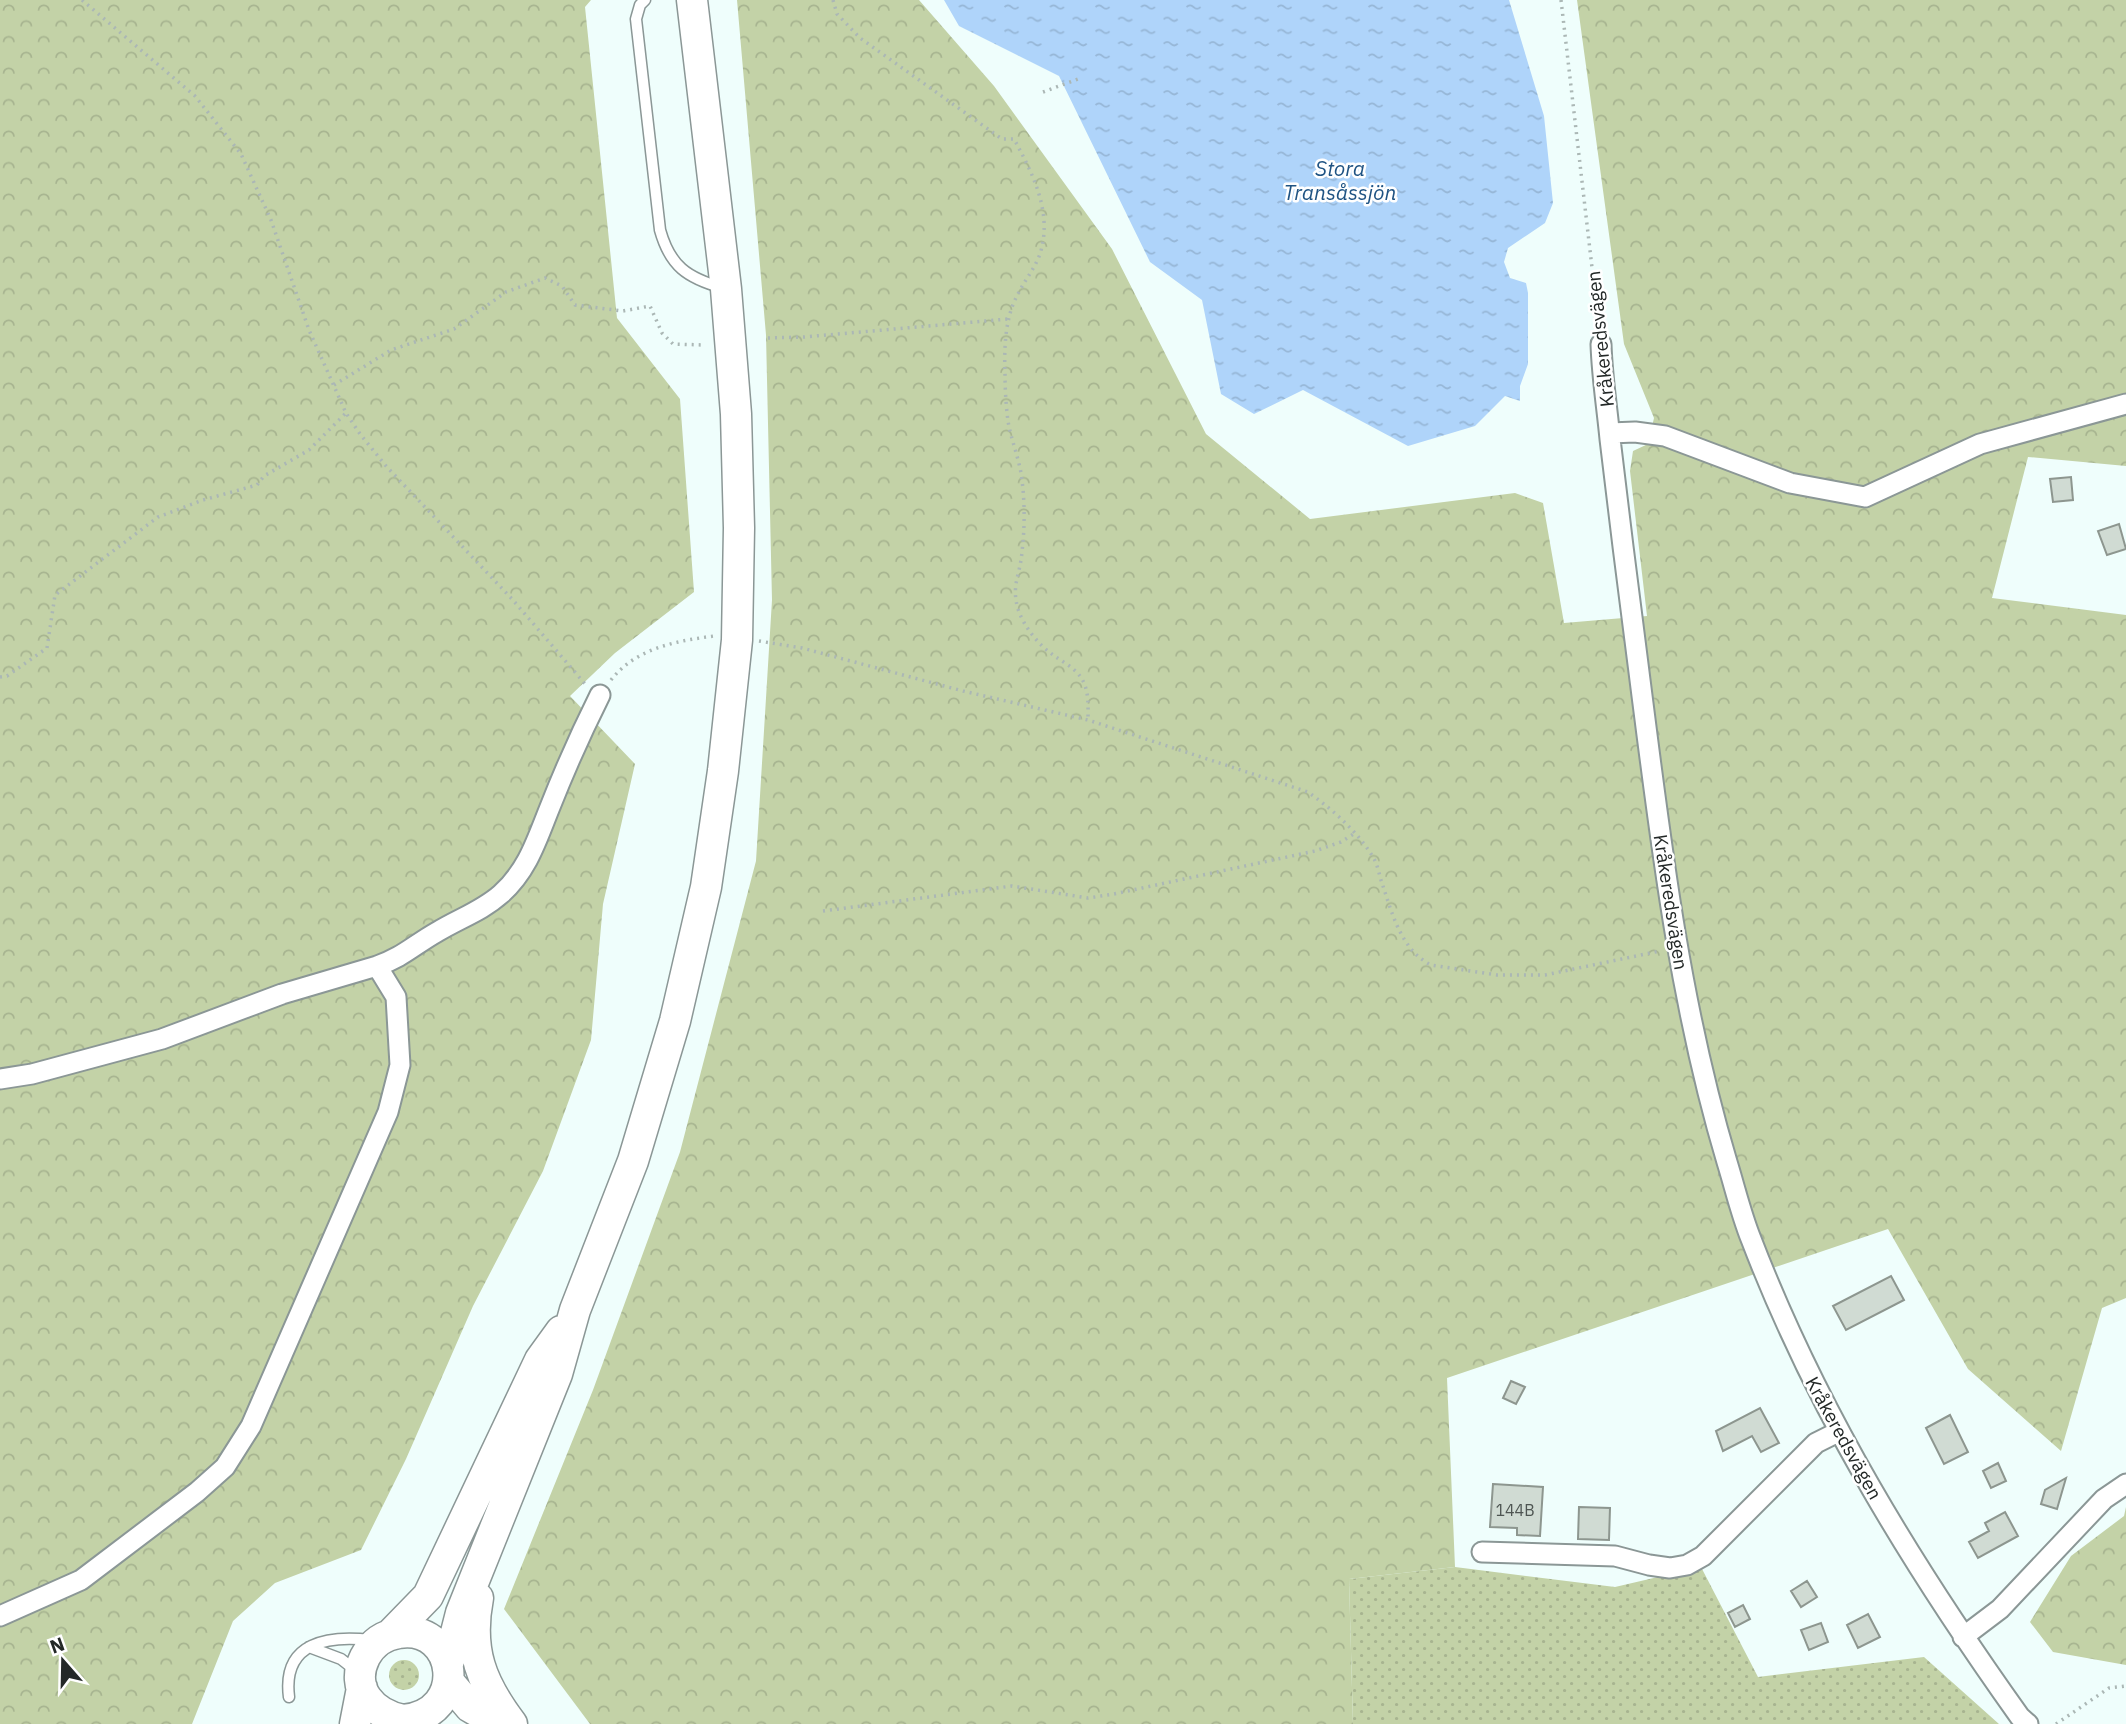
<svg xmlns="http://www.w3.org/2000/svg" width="2126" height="1724" font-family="'IBM Plex Sans',sans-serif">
	<defs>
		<pattern id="grass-dots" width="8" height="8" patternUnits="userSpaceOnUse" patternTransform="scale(1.75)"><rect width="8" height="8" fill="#c3d2a7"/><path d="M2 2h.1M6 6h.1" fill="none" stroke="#a7b490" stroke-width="1.8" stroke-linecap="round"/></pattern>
		<pattern id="forest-crowns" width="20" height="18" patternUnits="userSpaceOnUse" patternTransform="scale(1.75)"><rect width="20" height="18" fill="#c3d2a7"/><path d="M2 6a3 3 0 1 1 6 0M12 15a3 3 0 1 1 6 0" fill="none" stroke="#a7b490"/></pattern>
		<pattern id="water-ripples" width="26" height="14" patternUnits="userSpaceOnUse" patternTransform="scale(1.75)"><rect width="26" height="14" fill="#afd4fa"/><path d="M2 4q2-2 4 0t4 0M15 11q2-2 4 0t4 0" fill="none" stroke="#96b6d6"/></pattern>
	</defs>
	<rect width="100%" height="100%" fill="#effefc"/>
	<path fill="url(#grass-dots)" d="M1455,1567L1615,1587L1701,1567L1758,1677L1924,1657L1999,1724H1353L1349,1579Z
		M389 1675a15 15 0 1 1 30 0a15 15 0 1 1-30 0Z"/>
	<path fill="url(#forest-crowns)" d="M0,0H591L585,7L617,318L680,399L694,592L615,653L570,696L635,764L603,904L591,1040L543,1171L473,1306L406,1459L361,1550L275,1583L233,1621L192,1724H0Z
		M737,0H919L994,86L1112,249L1206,434L1310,519L1515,493L1543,503L1564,623L1647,616L1630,471L1633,451L1648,444L1654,418L1624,344L1577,0H2126V466L2028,457L1992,598L2126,615V1298L2102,1308L2061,1451L1968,1369L1888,1229L1447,1378L1455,1567L1349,1579L1353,1724H590L504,1609L593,1390L680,1152L756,861L772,600L766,335Z
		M2126,1507V1665L2053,1652L2030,1622L2071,1556L2124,1516Z"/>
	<path fill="url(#water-ripples)" d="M944,0H1509L1544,116L1553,203L1545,223L1508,248L1504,262L1510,278L1526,283L1528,293V364L1520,386V401L1505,396L1475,426L1408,446L1303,390L1254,414L1221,394L1202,300L1150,262L1059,76L959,26Z"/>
	<path fill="#d0dbd3" stroke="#8d968f" stroke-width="2" d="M2071,477L2073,500L2053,502L2050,479Z
		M2119,524L2126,549L2107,555L2098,531Z
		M1891,1276L1904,1300L1846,1330L1833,1306Z
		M1511,1381L1525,1387L1516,1404L1503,1398Z
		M1760,1408L1779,1443L1761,1452L1752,1436L1723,1451L1716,1431Z
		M1950,1415L1968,1452L1944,1464L1926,1428Z
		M1998,1463L2006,1481L1991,1488L1983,1471Z
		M2066,1478L2057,1509L2041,1504L2045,1490Z
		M1493,1484L1543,1487L1540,1536L1517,1535V1528L1490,1527Z
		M1579,1507L1610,1508L1609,1540L1578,1539Z
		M2005,1512L2018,1536L1978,1558L1969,1542L1989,1531L1985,1523Z
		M1807,1581L1817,1597L1801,1607L1791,1591Z
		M1743,1605L1750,1619L1735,1627L1728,1613Z
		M1868,1614L1880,1637L1858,1648L1847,1625Z
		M1821,1623L1828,1642L1809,1650L1801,1630Z"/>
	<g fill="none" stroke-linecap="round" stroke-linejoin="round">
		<g stroke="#8b9796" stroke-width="13">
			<path id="service" d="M645,0L640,5L636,19L660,230C670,266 687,278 723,288
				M309,1647L341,1659L355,1670
				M289,1697C282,1642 328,1635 371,1640"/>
		</g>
		<g stroke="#8b9796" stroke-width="23">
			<path id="minor" d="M1601,344C1602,377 1607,407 1610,439C1619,517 1629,594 1639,672C1660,837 1679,1002 1727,1162C1735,1188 1741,1214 1751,1239C1817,1411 1913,1567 2020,1717L2028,1724
				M1610,433L1635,432L1665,436L1790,483L1865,497L1980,444L2126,404
				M0,1079L32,1074L162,1039L282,994L377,966
				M1482,1552L1615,1556L1649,1565L1670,1568L1687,1565L1703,1556L1816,1443L1838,1432
				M0,1616L81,1580L197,1492L225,1467L251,1426L388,1112L400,1065L396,997L377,966C403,957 414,945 437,932C458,919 482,911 501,894C528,870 537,839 550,807C565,769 582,731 600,695
				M1963,1637L2000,1609L2104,1499L2126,1484"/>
		</g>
		<g stroke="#8b9796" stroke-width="33">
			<path id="primary" d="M478,1598C468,1650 481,1683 512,1724
				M391,1634L428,1596L540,1360L561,1331
				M448,1664L461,1613L557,1374L575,1310L633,1161L675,1021L706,887L723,771L737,640L739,528L736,414L726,289L692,0
				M449,1682L470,1707L500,1724
				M355,1724L362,1688
				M400,1724L403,1720C470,1714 458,1624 399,1633C383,1635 372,1644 365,1657C349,1689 373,1714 403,1720"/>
		</g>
		<path stroke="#abb7b5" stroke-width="3.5" stroke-dasharray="2 5" stroke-linecap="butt" d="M82,0L195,96L241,154L271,220L309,330L346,413L360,434L386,466L512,599L586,685
			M833,0L837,14L860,38L1002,139H1014C1033,174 1053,213 1040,254C1034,270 1024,281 1017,296C1005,318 1004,349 1005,374C1005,389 1006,406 1008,421C1011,439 1018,456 1021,473C1025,499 1025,526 1022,552C1020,576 1011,585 1018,609C1024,627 1038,644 1053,655C1064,663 1078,669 1084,683C1089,695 1088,707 1088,720
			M1561,0L1599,328
			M1043,92L1078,79
			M768,338L804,337L1008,319
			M334,385L391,350L454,329L506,292L545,278L562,286L575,305L623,311L650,306L662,333L673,344L704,345
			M759,641L802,648L963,691L1088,720L1308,792C1333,810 1357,831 1373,857C1378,865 1379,875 1382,883C1392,913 1401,950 1431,965L1497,975H1545L1660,951
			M0,677L7,676L47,648L55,595L158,517L203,500L257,485L264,476L309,450L346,413
			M611,680C636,648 676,641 714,636
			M823,911L1012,886L1088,898L1114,894L1315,851L1341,842L1355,833
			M2056,1724L2109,1688L2126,1686"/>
		<use href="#service" stroke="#fff" stroke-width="10"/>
		<use href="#minor" stroke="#fff" stroke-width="19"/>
		<use href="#primary" stroke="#fff" stroke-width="30"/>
	</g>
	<g text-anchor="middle" stroke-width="5" stroke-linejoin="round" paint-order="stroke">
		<g font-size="16" fill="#4e5552">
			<text x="1515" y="1516">144B</text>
		</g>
		<g font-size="19" fill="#232827" stroke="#fff">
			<text transform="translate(1600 339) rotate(-96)" y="7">Kråkeredsvägen</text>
			<text transform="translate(1671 902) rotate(81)" y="7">Kråkeredsvägen</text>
			<text transform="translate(1844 1438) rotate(61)" y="7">Kråkeredsvägen</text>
		</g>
		<g font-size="21" font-style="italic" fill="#1f5383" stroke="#fff">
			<text x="1340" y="176">Stora<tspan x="1340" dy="24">Transåssjön</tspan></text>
		</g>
	</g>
	<g transform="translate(63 1661) rotate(340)" stroke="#ffffff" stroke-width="5" paint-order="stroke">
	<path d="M0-5L12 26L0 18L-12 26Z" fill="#232827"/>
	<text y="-10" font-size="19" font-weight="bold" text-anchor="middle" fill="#232827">N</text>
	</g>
</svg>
